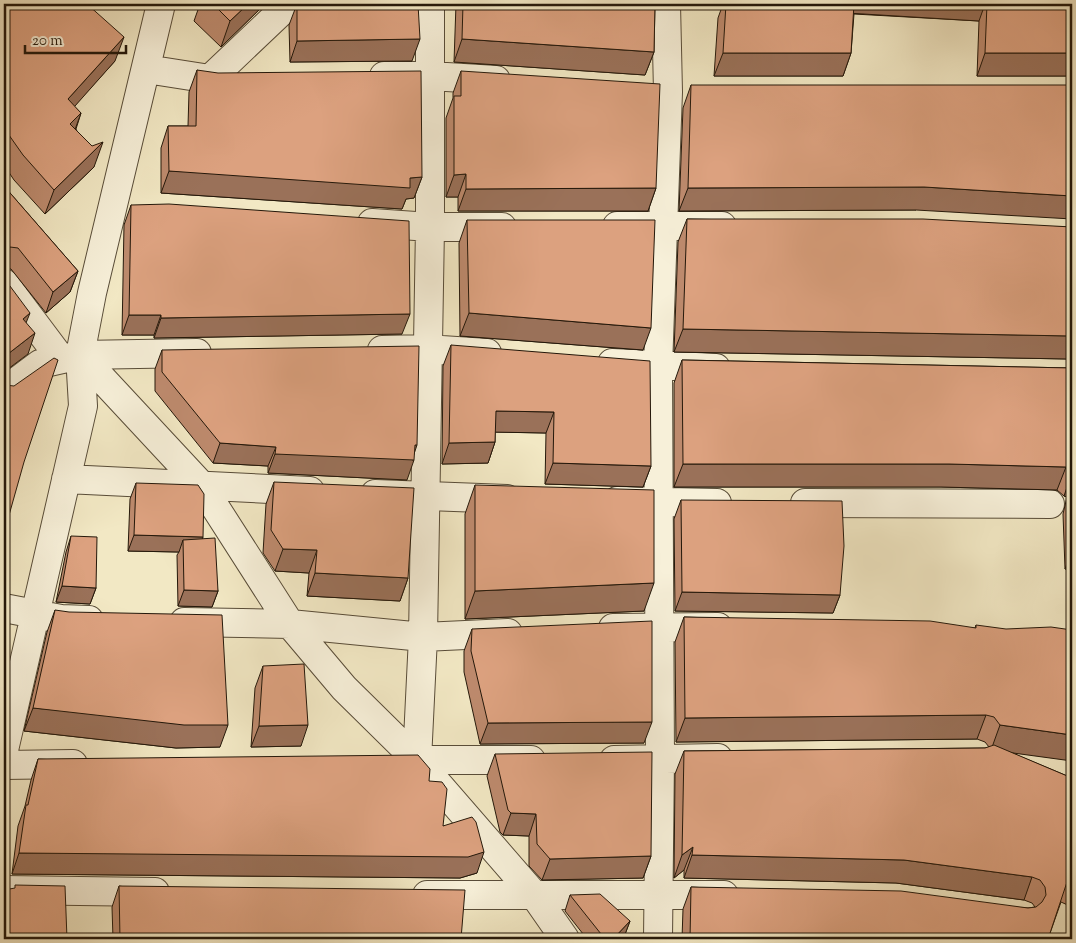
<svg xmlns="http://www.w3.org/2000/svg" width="1076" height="943" font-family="'Sorts Mill Goudy',serif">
	<rect width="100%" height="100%" fill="#f2e8c4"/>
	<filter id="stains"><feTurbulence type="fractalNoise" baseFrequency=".004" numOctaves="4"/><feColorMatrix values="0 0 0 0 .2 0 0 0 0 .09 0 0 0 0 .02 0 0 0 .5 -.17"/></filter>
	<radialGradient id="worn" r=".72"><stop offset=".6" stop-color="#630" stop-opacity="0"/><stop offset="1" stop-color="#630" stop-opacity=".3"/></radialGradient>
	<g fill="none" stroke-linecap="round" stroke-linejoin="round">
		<g stroke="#584c38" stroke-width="30">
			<path id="minor" d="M161,4L92,293L80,355L201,485L290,624L344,688L417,760L535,896L565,939
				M146,69L210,79L289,4
				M384,76H430L496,80
				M372,223L430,227H502
				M617,226H722
				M4,283L61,359
				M382,350L426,349L487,353
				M612,363L716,368
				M4,391L40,364L80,355L197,353
				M66,479L310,491
				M375,494L507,499
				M617,501L717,503
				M805,503L1050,504
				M4,608L61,619L89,620
				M184,622L290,624L423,637L508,633
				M613,628L718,627
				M4,750L83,406L80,355
				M406,760H531
				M417,760L423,637L430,227V4
				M614,760L718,758
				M4,765L73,764
				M4,890L155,892
				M427,895H724
				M658,939L660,758L658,367L668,92L666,4"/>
		</g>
		<use href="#minor" stroke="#f7f0d9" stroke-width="28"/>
	</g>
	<path fill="#bd8a6d" stroke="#24180a" d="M4,4L115,61L74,106L81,113L76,129L94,167L45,214L14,180L4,165Z
		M200,4H265L221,47L194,21Z
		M297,4L412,61L290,62L289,25Z
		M456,4H655L654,52L645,75L454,62Z
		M723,4H1072V76H977L979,21L854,14L851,53L843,76H714L718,18Z
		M197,70L422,177L414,198L406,199L402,209L161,193V148L168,126H188L189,92Z
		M461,71L656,188L648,211H458V197H446V118L453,98V93Z
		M691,85L916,210L679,211L683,108Z
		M4,186L78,271L70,292L46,313L11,269L4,268Z
		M131,205L402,334L154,338V335H122L124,225Z
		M687,219L1072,227V360L1068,359L674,352L678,242Z
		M467,220L643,350L460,336L459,243Z
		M451,345L651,466L643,487L545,484L546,433L495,432V442L488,463L442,464L443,366Z
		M162,350L407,480L268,473V466L213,463L155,391V369Z
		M682,360L1072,368V569H1065L1063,514L1067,497L1064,496L1057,490L941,487H674V383Z
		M274,482L408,578L400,601L307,596L309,573L275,571L263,553L266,504Z
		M136,483L203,537L202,539L218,591L212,607L178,606L177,555L179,552L128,551L130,499Z
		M475,485L644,611L465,619V514Z
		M681,500L840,595L833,613L675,611L674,519Z
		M71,536L96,588L90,604L56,602L66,552Z
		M55,610L220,747L176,748L24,731L47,632Z
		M684,617L975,628L976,625L1012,753L1072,778V907L1061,902L1048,939H682L683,909L691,887L1028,908L1035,907L1032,903L1024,900L896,883L684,878V870L674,878L675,774L684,751L985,748L989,747L985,742L977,739L676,742L675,642Z
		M472,629L644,743L480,744L464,672V651Z
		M263,666L301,746L251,747L255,688Z
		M495,754L651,856L643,878L542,880L529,866V836L503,835L500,832L487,776Z
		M38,759L429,781L443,826L477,873L460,878L12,874L18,826L25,806L31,780Z
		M119,886L461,939H113L112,907Z
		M570,895L630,921L624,937L621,939H587L565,911Z"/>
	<path fill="#9a7159" stroke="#24180a" d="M248,4H265L221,47L230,21Z
		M850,4H985L979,21L847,13Z
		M124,37L115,61L59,124L68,99Z
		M420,39L412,61L290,62L297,41Z
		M462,39L654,52L645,75L454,62Z
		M723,53H851L843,76H714Z
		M985,53H1072V76H977Z
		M81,113L72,138L70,124Z
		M103,142L94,167L45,214L54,190Z
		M169,171L410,178L422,177L414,198L406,199L402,209L161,193Z
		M466,174L458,197H446L454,175Z
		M924,187L1072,196V219L916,210L679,211L688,188Z
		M656,188L648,211H458L466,189Z
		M10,247L4,264V249Z
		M78,271L70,292L46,313L53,292Z
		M30,313L22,333L23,319Z
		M469,313L651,328L643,350L460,336Z
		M410,314L402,334L154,338L161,318Z
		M129,315H161L154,335H122Z
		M683,329L1072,336V349L1068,359L674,352Z
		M35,333L28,354L4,372V357Z
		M496,411L554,412L546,433L488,432Z
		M495,442L488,463L442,464L449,443Z
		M220,443L276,447L268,466L213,463Z
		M417,445L412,460H414L407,480L268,473L275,454Z
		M553,463L651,466L643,487L545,484Z
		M683,464H949L1066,467L1057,490L941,487H674Z
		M1072,473V483L1067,497L1064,496Z
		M134,535L203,537L197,552L183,540L179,552L128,551Z
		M283,549L317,550L309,573L275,571Z
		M1072,549V569H1065Z
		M315,573L408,578L400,601L307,596Z
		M654,583L644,611L465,619L475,591Z
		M62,586L96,588L90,604L56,602Z
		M184,590L218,591L212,607L178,606Z
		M682,592L840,595L833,613L675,611Z
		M33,708L228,725L220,747L176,748L24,731Z
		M986,715L977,739L676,742L685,718Z
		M652,722L644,743L480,744L488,723Z
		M308,725L301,746L251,747L259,726Z
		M1000,725L1072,735V761L991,750Z
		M511,813L536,814L529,836L503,835Z
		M693,847L684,870L674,878L682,855Z
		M484,852L477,873L460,878L12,874L19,853Z
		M692,855L904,860L1032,877L1024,900L896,883L684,878Z
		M651,856L643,878L542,880L550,859Z
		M630,921L624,937L621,939H613Z"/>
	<path fill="#dca17f" stroke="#24180a" d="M4,4H87L124,37L68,99L81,113L70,124L92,146L103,142L54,190L23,155L4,128Z
		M213,4H248L230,21Z
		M297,4H418L420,39L297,41Z
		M463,4H655L654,52L462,39Z
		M726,4H854L851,53H723Z
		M987,4H1072V53H985Z
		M197,70L218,73L421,71L422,177L410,178V188L169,171L168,126H196Z
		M461,71L660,84L656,188L466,189V174L454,175V96H461Z
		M691,85H1072V196L924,187L688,188Z
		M4,186L78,271L53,292L18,248L10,247L4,249Z
		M169,204L409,221L410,314L161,318V315H129L131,205Z
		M687,219H923L1072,227V336L683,329Z
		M467,220H655L651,328L469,313Z
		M4,278L30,313L23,319L35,333L4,357Z
		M451,345L650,361L651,466L553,463L554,412L496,411L495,442L449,443Z
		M419,346L417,445H415L414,460L275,454L276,447L220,443L162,372V350Z
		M54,358L58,360L24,462L4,533V384L5,385L14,386Z
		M682,360L1072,368V473L1066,467L949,464H683Z
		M274,482L414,488L408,578L315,573L317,550L283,549L271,530Z
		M136,483L198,485L204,494L203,537L134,535Z
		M475,485L654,490V583L475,591Z
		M681,500L842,501L844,546L840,595L682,592Z
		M71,536L97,537L96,588L62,586Z
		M215,538L218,591L184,590L183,540Z
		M55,610L69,612L222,615L228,725H184L33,708Z
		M684,617L930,621L976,628V625L1006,629L1051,627L1072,630V735L1000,725L994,717L986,715L685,718Z
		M652,621V722L488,723L471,651L472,629Z
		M304,664L308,725L259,726L263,666Z
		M994,745L1072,778V881L1068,879L1048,939H690L691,887L901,891L1028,908L1036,907L1042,902L1046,895L1045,887L1040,880L1032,877L904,860L692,855L693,847L682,855L684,751L985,748Z
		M652,752L651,856L550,859L537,844L536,814L511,813L508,810L495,754Z
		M418,755L430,769L429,781L442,782L447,789L443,826L472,817L476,822L484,852L468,857L19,853L26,805H28L38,759Z
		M15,885L65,886L67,939H4V890L15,888Z
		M119,886L465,890L461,939H120Z
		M600,894L630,921L613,939H605L570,895Z"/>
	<rect width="1076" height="943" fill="none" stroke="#f2e8c4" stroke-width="20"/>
	<rect x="5" y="5" width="1066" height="933" fill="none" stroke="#24180a" stroke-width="2.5"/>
	<rect x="10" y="10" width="1056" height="923" fill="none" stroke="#24180a"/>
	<path d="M25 45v8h101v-8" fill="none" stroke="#24180a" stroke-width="2.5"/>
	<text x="32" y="45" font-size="15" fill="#24180a" stroke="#f7f0d9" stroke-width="4" paint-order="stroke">20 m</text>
	<rect width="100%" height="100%" filter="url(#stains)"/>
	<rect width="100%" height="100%" fill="url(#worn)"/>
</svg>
